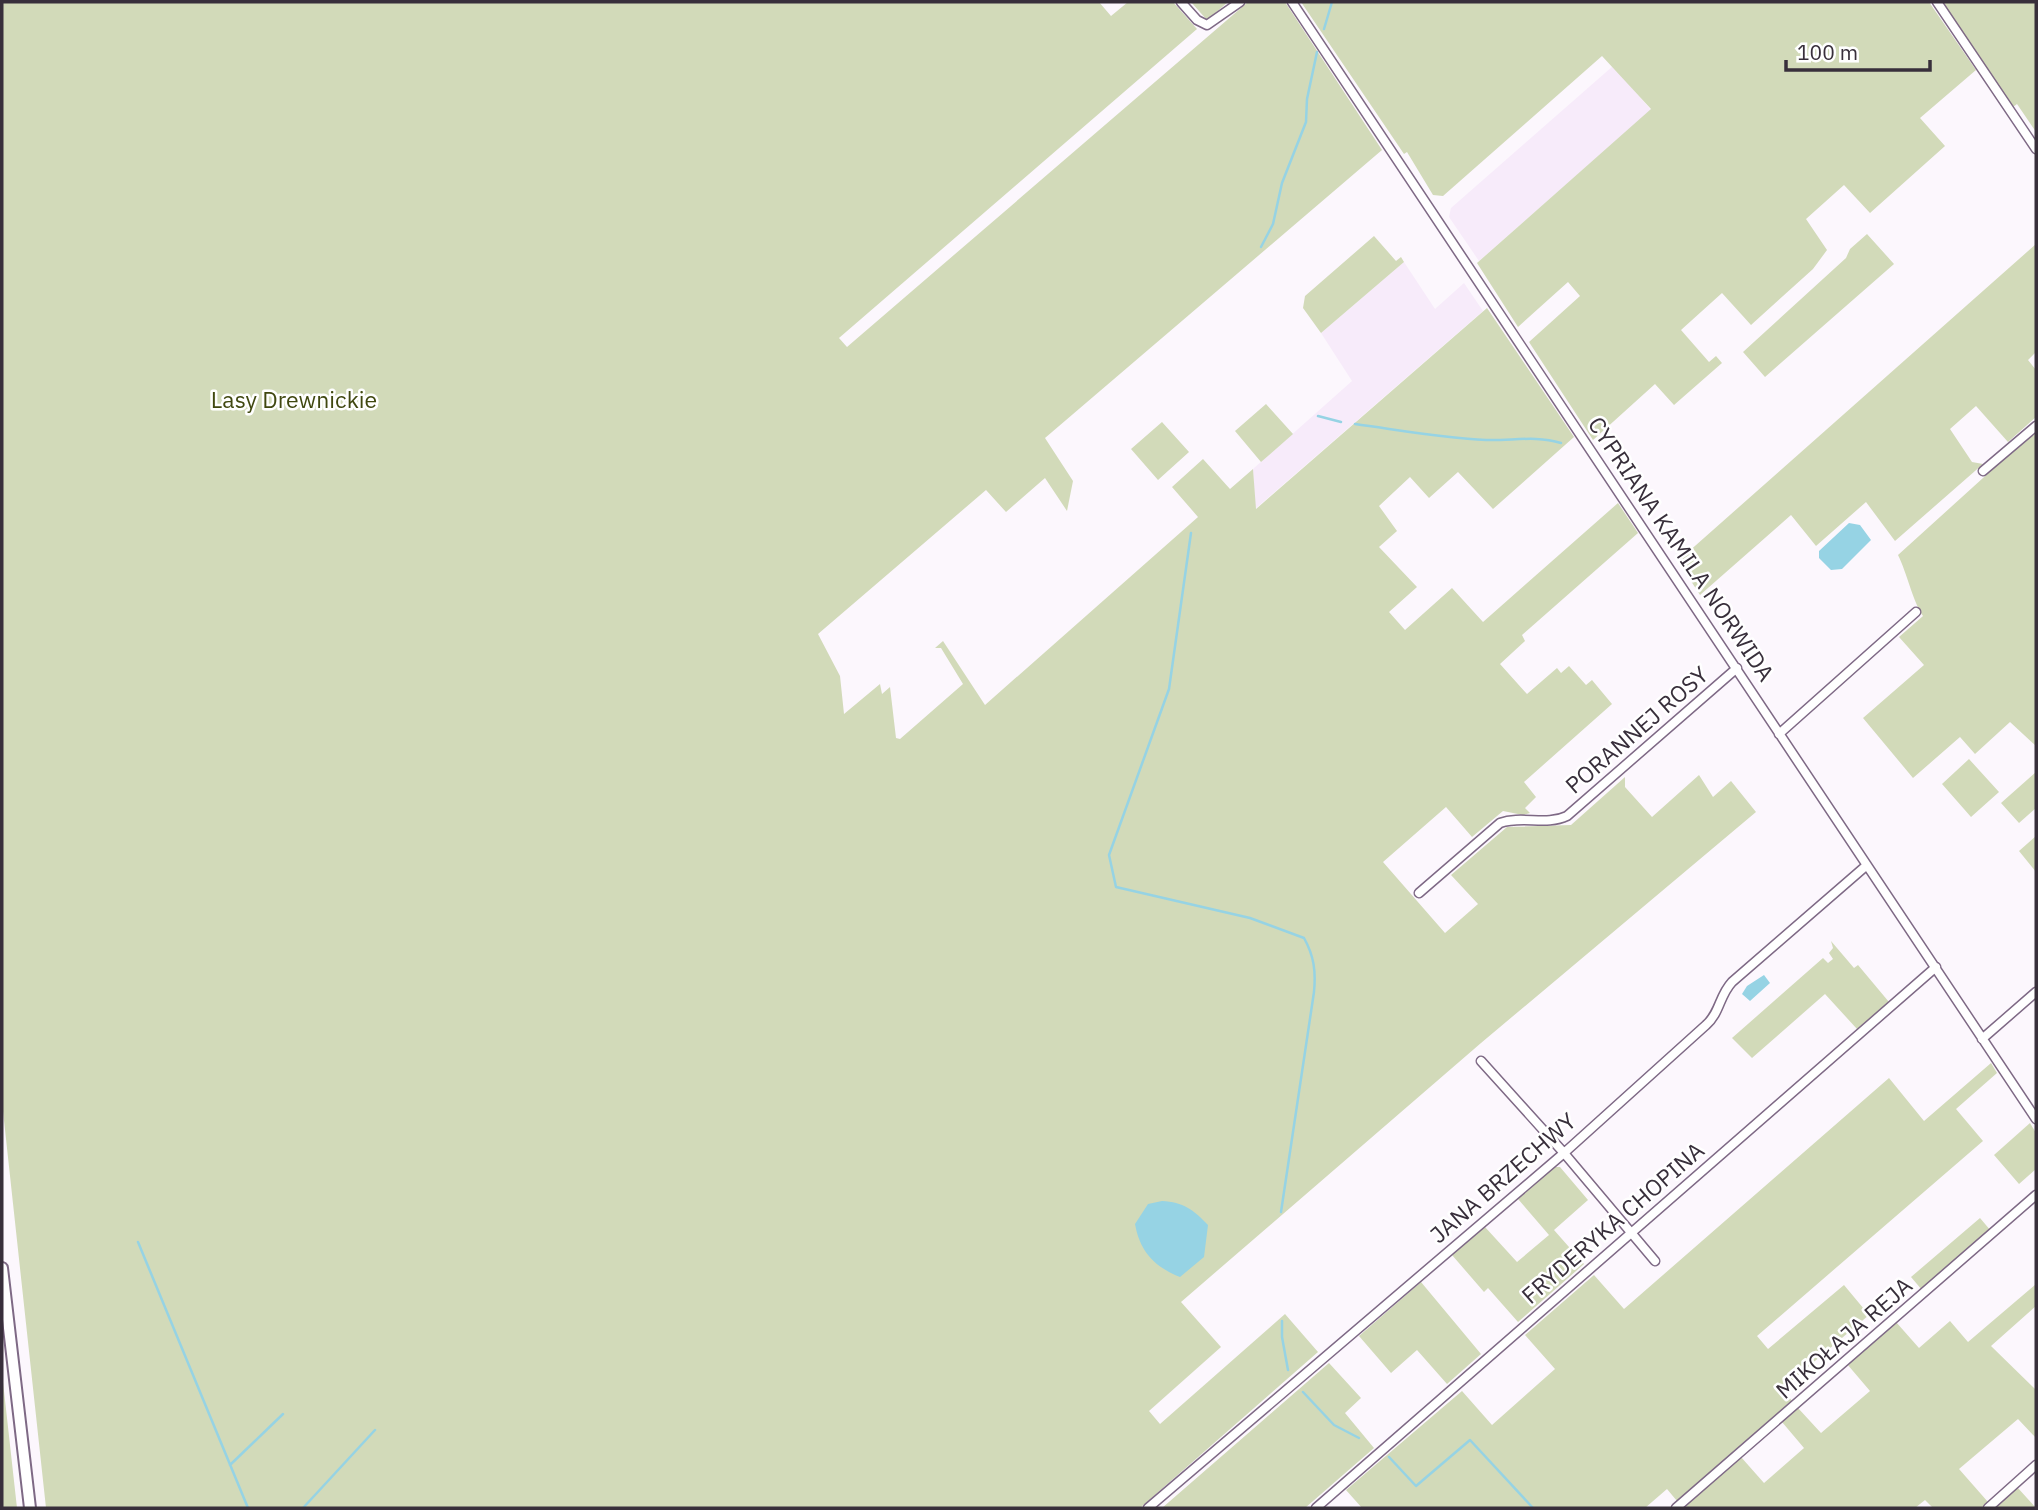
<svg xmlns="http://www.w3.org/2000/svg" width="2038" height="1510" font-family="'IBM Plex Sans',sans-serif">
	<rect width="100%" height="100%" fill="#fcf7fd"/>
	<path fill="#f7ebfa" d="M1613,66L1651,110L1479,261L1449,217L1451,208Z
		M1404,262L1435,309L1464,283L1483,311L1255,509L1253,469L1352,381L1321,333Z"/>
	<path fill="#d2dab9" d="M2,2H1099L1111,16L1128,2H1173L1197,29L839,338L847,347L1248,2H1285L1382,150L1045,438L1073,481L1067,511L1045,478L1006,512L986,490L818,634L840,676L844,714L880,684L882,694L890,687L896,738L900,739L963,684L941,648H935L943,641L985,705L1198,517L1172,487L1203,459L1230,489L1253,469L1256,509L1487,308L1574,437L1493,509L1458,472L1429,498L1410,477L1379,506L1397,531L1379,547L1417,587L1389,612L1405,630L1452,588L1483,622L1618,503L1638,533L1522,635L1525,641L1500,664L1527,694L1557,668L1561,673L1569,666L1586,685L1592,680L1612,704L1524,782L1536,797L1525,808L1530,813L1523,815L1503,811L1472,837L1446,807L1383,862L1445,933L1478,904L1451,875L1507,827L1571,825L1625,777V787L1652,817L1699,775L1713,797L1731,781L1756,812L1481,1043L1181,1302L1221,1347L1149,1411L1160,1424L1285,1314L1318,1352L1140,1508H46L2,1102Z
		M1191,2H1228L1207,20Z
		M1301,2H1929L1976,70L1920,118L1945,146L1870,213L1844,185L1806,219L1827,250L1813,269L1751,325L1722,293L1681,330L1709,362L1716,356L1722,363L1674,405L1655,384L1593,440L1529,342L1580,296L1568,282L1518,327L1477,263L1651,109L1602,56L1443,196L1433,195L1407,152L1404,154Z
		M2036,2V132L2017,104L2013,107L1943,3Z
		M1867,234L1894,264L1765,377L1743,352L1846,258L1850,249Z
		M1374,236L1396,261L1401,257L1404,262L1321,333L1303,308L1305,296Z
		M2036,244V352L2028,360L2036,370V417L2008,442L1976,406L1950,429L1972,462L1983,464L1895,541L1866,502L1816,546L1791,515L1700,595L1678,561Z
		M1266,404L1293,434L1261,462L1235,431Z
		M1162,422L1189,452L1158,480L1131,449Z
		M2036,430V746L2010,722L1975,754L1960,737L1913,778L1863,718L1924,665L1899,637L1923,616C1913,602 1907,573 1898,555Z
		M1969,759L1999,792L1971,817L1942,784Z
		M2036,772V808L2019,823L2001,803Z
		M2036,836V872L2019,851Z
		M1831,941L1854,968L1858,965L1889,1002L1857,1029L1825,994L1752,1058L1732,1038L1823,958L1828,963L1833,959L1829,953L1833,948Z
		M1991,1063L1997,1073L1956,1109L1983,1141L1757,1336L1768,1349L1844,1285L1869,1315L1782,1389L1793,1402L1677,1501L1667,1489L1645,1508H1362L1346,1490L1462,1391L1492,1425L1555,1369L1525,1335L1594,1275L1624,1309L1889,1078L1924,1121Z
		M2030,1123L2036,1133V1169L2019,1184L1994,1155Z
		M1554,1167H1560L1588,1200L1554,1230L1584,1264L1518,1322L1488,1288L1484,1292L1452,1255L1485,1227L1517,1262L1549,1235L1518,1199Z
		M1980,1218L1991,1231L1922,1290L1911,1277Z
		M1421,1282L1481,1354L1447,1384L1417,1350L1391,1373L1359,1336Z
		M2036,1284V1306L1991,1346L2036,1390V1438L2018,1419L1959,1469L1988,1502L1981,1508H1933L1925,1500L1915,1508H1682L1741,1457L1764,1483L1804,1448L1782,1422L1798,1408L1821,1433L1870,1391L1847,1364L1896,1322L1919,1348L1950,1321L1968,1342Z
		M1329,1363L1361,1398L1345,1413L1374,1448L1305,1508H1162Z
		M2,1373L17,1508H2Z
		M2017,1487L2036,1508H1994Z"/>
	<path fill="#96d3e4" d="M1849,523L1860,525L1871,540L1842,569L1831,570L1819,558V551Z
		M1764,975L1770,983L1750,1001L1742,994L1747,986Z
		M1162,1201C1183,1202 1194,1210 1208,1225L1204,1257L1180,1277C1155,1267 1140,1252 1135,1224L1148,1204Z"/>
	<g fill="none" stroke-linecap="round" stroke-linejoin="round">
		<path stroke="#96d3e4" stroke-width="2.5" d="M1324,29L1332,2
			M1261,247L1273,224L1282,183L1306,122L1307,99L1317,52
			M1318,416L1341,422
			M1355,424C1399,430 1442,438 1486,440C1512,441 1535,435 1561,443
			M1191,533L1169,689L1109,855L1116,887L1250,918L1304,938C1314,956 1316,971 1314,992L1281,1212
			M138,1242L248,1508
			M1282,1321V1337L1288,1370
			M1303,1392L1334,1425L1359,1438
			M1389,1457L1416,1486L1470,1440L1533,1508
			M230,1465L283,1414
			M303,1508L375,1430"/>
		<g stroke="#7e6985" stroke-width="11">
			<path id="minor" d="M1181,2L1197,20L1207,25L1240,2
				M1292,2L2036,1119
				M1937,2L2036,149
				M1983,471L2036,426
				M1779,734L1916,612
				M1419,893L1500,823C1522,815 1546,826 1567,816L1737,668
				M1982,1039L2036,992
				M1481,1061L1564,1153L1655,1261
				M1148,1508L1564,1153L1706,1025C1720,1013 1719,996 1732,982L1867,865
				M1316,1508L1936,967
				M1676,1508L2036,1195
				M1988,1508L2036,1465"/>
		</g>
		<g stroke="#7e6985" stroke-width="14">
			<path id="secondary" d="M2,1268L30,1508"/>
		</g>
		<use href="#minor" stroke="#fff" stroke-width="8"/>
		<use href="#secondary" stroke="#fff" stroke-width="10"/>
	</g>
	<g text-anchor="middle" stroke-width="5" stroke-linejoin="round" paint-order="stroke">
		<g font-size="23" fill="#404810" stroke="#fff">
			<text x="294" y="408">Lasy Drewnickie</text>
		</g>
		<g font-size="23" fill="#382f3b" stroke="#fff">
			<text transform="translate(1681 549) rotate(56)" y="8">CYPRIANA KAMILA NORWIDA</text>
			<text transform="translate(1637 730) rotate(-41)" y="8">PORANNEJ ROSY</text>
			<text transform="translate(1503 1178) rotate(-41)" y="8">JANA BRZECHWY</text>
			<text transform="translate(1613 1223) rotate(-41)" y="8">FRYDERYKA CHOPINA</text>
			<text transform="translate(1844 1338) rotate(-41)" y="8">MIKOŁAJA REJA</text>
		</g>
	</g>
	<rect width="2038" height="1510" fill="none" stroke="#382f3b" stroke-width="7"/>
	<path d="M1786 60v10h144v-10" fill="none" stroke="#382f3b" stroke-width="3.5"/>
	<text x="1797" y="60" font-size="21" fill="#382f3b" stroke="#ffffff" stroke-width="5" paint-order="stroke">100 m</text>
</svg>
